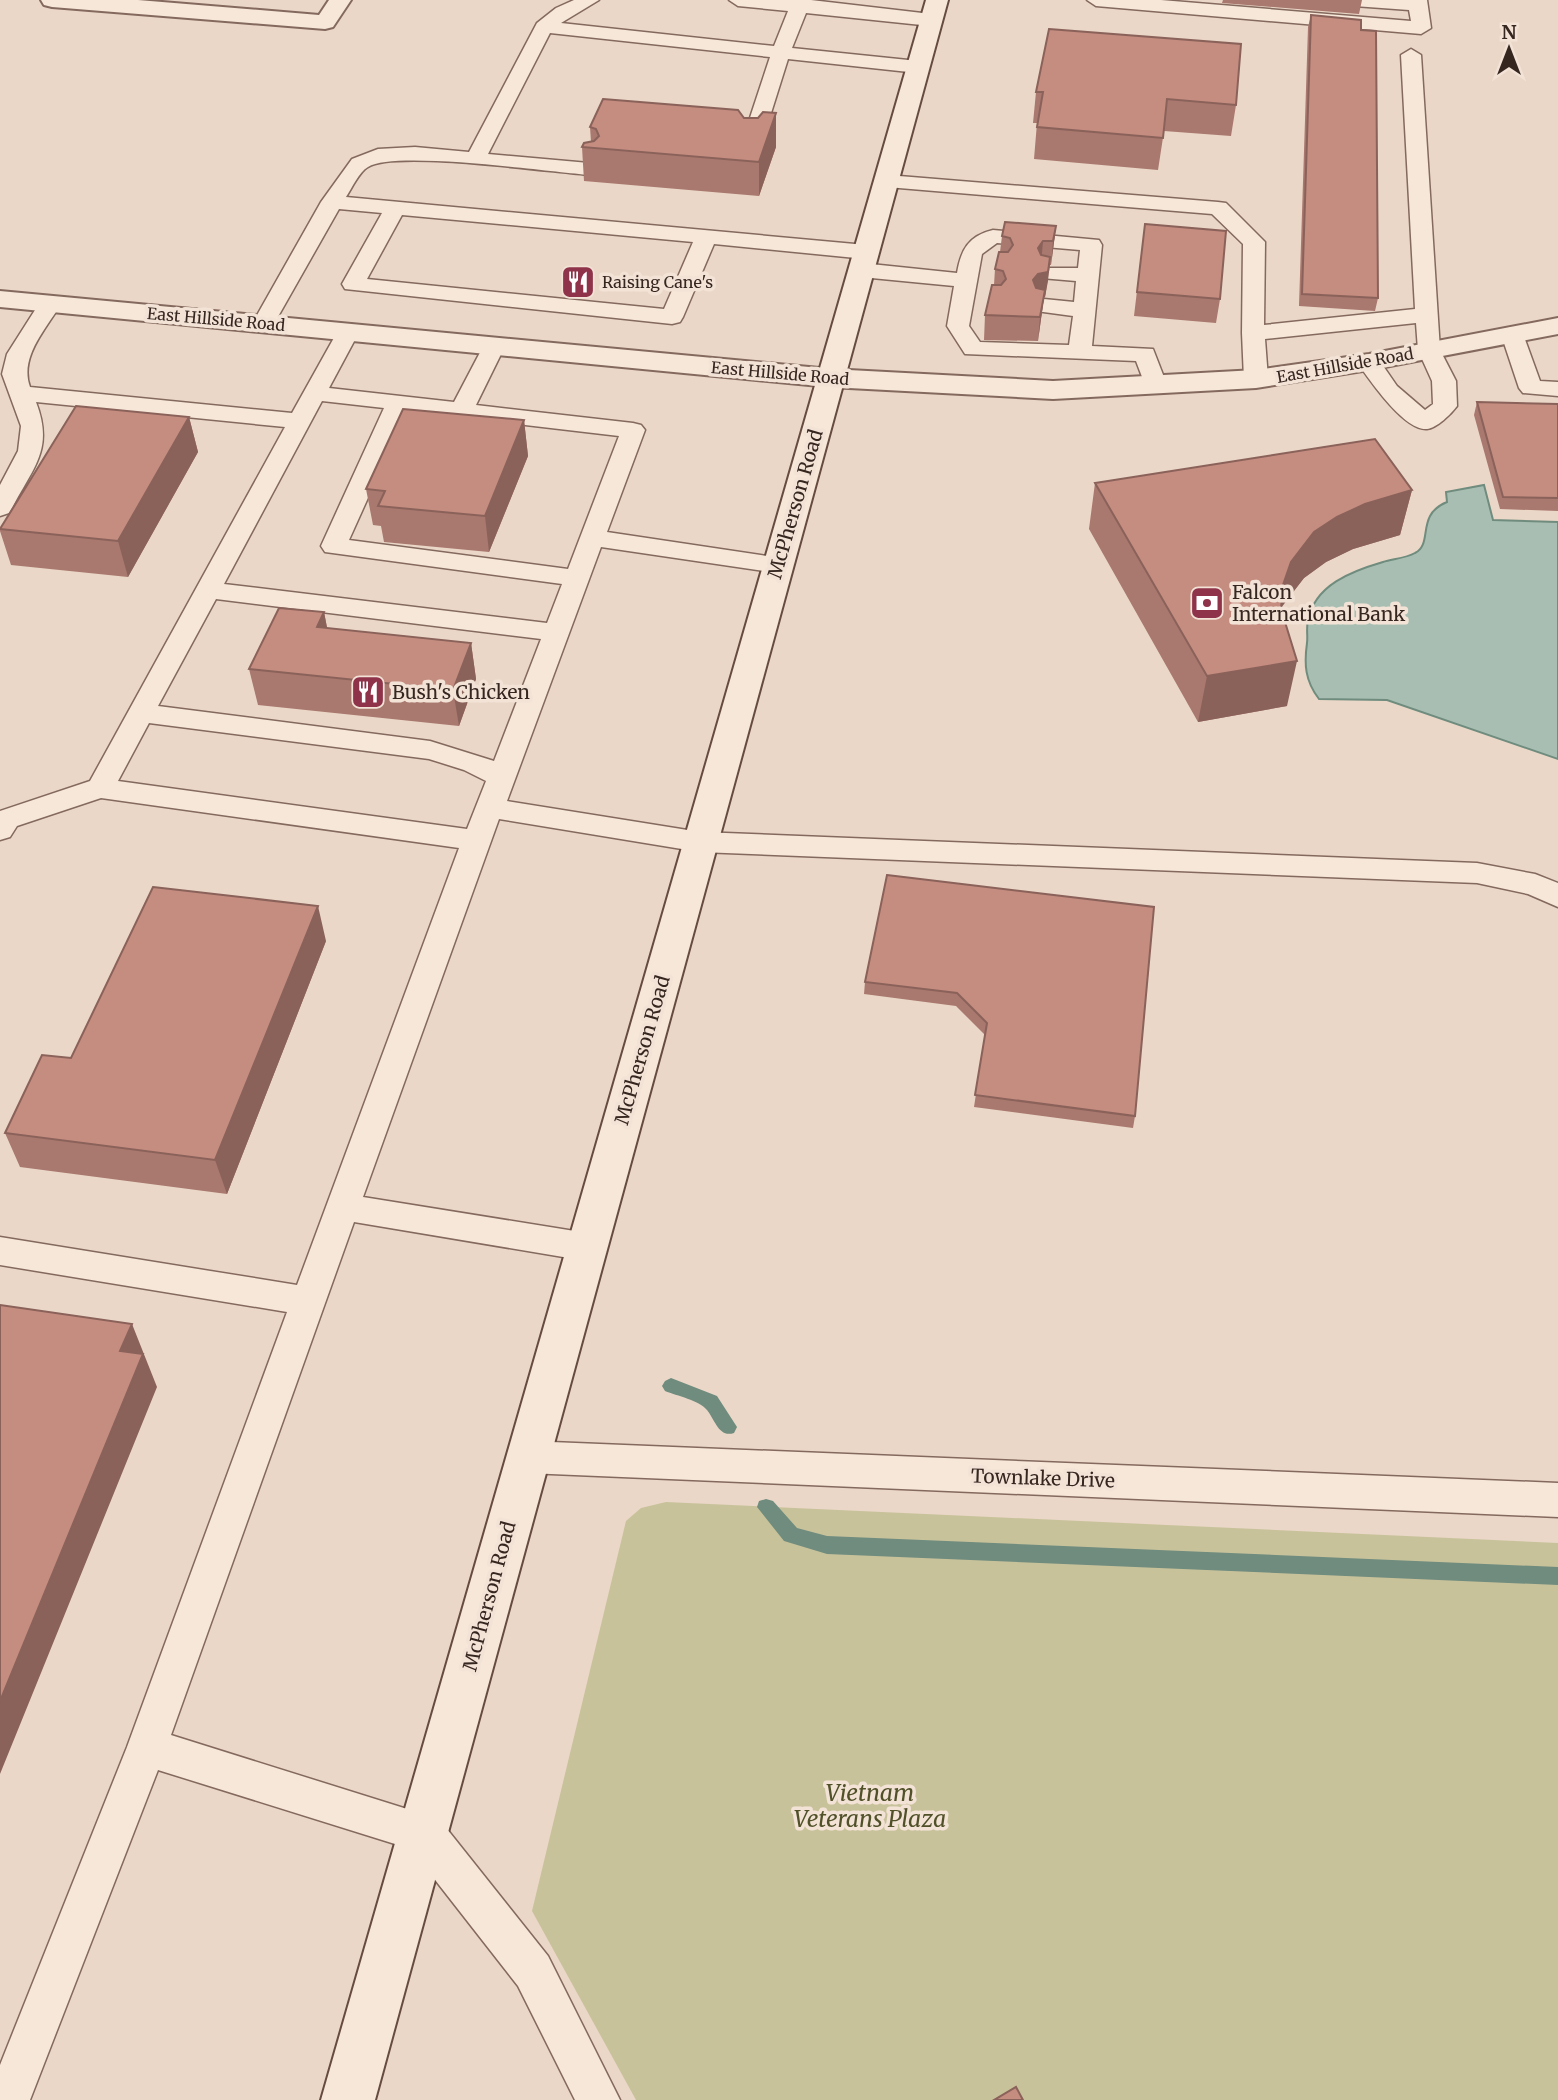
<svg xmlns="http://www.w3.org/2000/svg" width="1558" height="2100" font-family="Merriweather,serif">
	<rect width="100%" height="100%" fill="#ead7c7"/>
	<path fill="#c8c29b" d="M666,1502L1558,1543V2100H636L532,1911L626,1521L641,1508Z"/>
	<path fill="#a8beb2" stroke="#6f8c7e" stroke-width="2" d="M1484,485L1493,520L1558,522V759L1387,700L1319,699C1305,681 1304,664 1307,643C1308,636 1306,628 1308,621C1314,585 1352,571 1383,562C1393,559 1406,558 1415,553C1434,543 1415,515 1447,502L1446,492Z"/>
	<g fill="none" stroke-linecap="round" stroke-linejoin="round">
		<path fill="#6f8c7e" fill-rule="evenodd" d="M671,1378L717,1396L737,1427L734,1433C719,1438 715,1420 707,1410C699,1400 677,1396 665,1391L662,1386L665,1381Z
			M766,1499L773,1501L797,1528L827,1536L1558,1567V1585L827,1554L784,1541L757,1507L759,1501Z"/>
		<g stroke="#84695e" stroke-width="3">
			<path id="service" d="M574,0H599L561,23L774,46L788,11L738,6L729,0H811L931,14L940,20L931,26L806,13L792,48L918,61L928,67L918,73L788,59L761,145L758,149H744L741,145L770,57L550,33L488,154L589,163L596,165L599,169L596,173L589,175C550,172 395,150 368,167C359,172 352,188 346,197L866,245L874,247L877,252L874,257L866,259L714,244L683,317L680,322L672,324L345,289L342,284L382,213L339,209L271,329H255L252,324L321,202L352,159L378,149L415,147L469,152L537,23L556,8ZM402,215L693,242L664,309L367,279Z
				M1087,0H1161L1411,21L1409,10L1354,6L1345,0H1427L1431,28L1421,34L1096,6Z
				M1411,49L1421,55L1440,350L1456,381L1457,406C1451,414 1437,428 1427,429C1404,431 1369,379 1357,362L1361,357H1377L1397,386L1425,410L1433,404L1432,381L1418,350L1416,323L1265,339L1268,379L1264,384H1248L1244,379L1242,333L1243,244L1212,214L887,187L880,185L877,181L880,177L887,175L1218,202L1226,203L1265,242L1264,325L1415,309L1401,55Z
				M993,230L1099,240L1102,245L1092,346L1153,349L1167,385L1163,390H1147L1136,361L965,354L947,326L954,286L861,277L853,275L850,270L853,265L861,263L957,273C961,250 968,236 993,230ZM997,243L1080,250L1078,268H1041L1038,273L1041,278L1076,281L1074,302L1044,299L1036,301L1033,306L1036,311L1073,316L1069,345L980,342L969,326L982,254Z
				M50,297L58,299L61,304C46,329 19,357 30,387L292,413L340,327H356L359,332L329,388L454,402L486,341H502L505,346L476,405L633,423L641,425L645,430L607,532L787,559L791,565L787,571L778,573L601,547L507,801L700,832L1477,863L1535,874L1558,883V907L1528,894L1477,883L700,852L499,819L363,1197L587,1233L599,1237L604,1247L599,1257L587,1261L354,1222L171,1735L439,1819L548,1956L620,2100H575L518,1986L411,1849L158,1770L30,2100H0V2065L127,1747L287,1312L0,1265V1237L297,1285L459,848L101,798L17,826L10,837L0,840V811L90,781L285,427L36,402C54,449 34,466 12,508L9,513L0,516V485L18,451L21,426L2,374L7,354L42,299ZM322,401L384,408L321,546L325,552L562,584L547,623L224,584ZM407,411L619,436L568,569L349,540ZM216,599L541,639L494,761L430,741L158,706ZM149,723L429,759L464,770L486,781L467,829L118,781Z
				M1512,327L1520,329L1523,334L1540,381L1558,382V396L1523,393L1519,388L1501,334L1504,329Z
				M527,1441L1558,1483V1517L527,1473L514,1468L509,1457L514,1446Z"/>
		</g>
		<g stroke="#84695e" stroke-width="4">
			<path id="minor" d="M41,0H138L319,15L329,0H351L333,27L325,29L52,7L44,5Z"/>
		</g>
		<g stroke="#84695e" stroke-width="4">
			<path id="tertiary" d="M0,291L830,369L1053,381L1256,370L1369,354L1558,318V334L1369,370L1256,388L1053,399L830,387L0,307Z"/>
		</g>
		<g stroke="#664b41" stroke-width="4">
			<path id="secondary" d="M926,0H948L375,2100H321Z"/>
		</g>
		<use href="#service" fill="#f6e7d9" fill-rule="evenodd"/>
		<use href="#minor" fill="#f6e7d9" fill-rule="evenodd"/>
		<use href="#tertiary" fill="#f6e7d9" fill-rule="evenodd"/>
		<use href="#secondary" fill="#f6e7d9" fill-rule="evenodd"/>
	</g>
	<path fill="#a9786e" d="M1223,0H1362L1359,14L1222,3Z
		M1311,15L1361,30L1378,298L1375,311L1299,306L1308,27Z
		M1049,29L1236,105L1231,136L1164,131L1158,170L1034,159L1037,123H1033L1036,92Z
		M776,113V147L759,196L584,181L582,147L591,142L590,127L758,118Z
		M1145,224L1220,299L1216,323L1134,316Z
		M1056,226L1053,250L1051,265H1050L1045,297H1044L1038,341L984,340L985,315L994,285L995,269L1000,252L1002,236Z
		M1477,402L1558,404V511L1500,509L1474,415Z
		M189,417L198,452L128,577L11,565L0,531V528Z
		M524,420L528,456L489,552L384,542L381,526L373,525L366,489Z
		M1095,483L1412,490L1400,535L1353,549L1326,562L1304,578L1281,607L1287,706L1198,722L1089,529Z
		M324,612L327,628L471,643L476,679L459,726L258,705L249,669Z
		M887,875L1135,1116L1133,1128L974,1107L985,1035L956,1006L864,994L865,982Z
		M326,941L227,1194L20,1167L5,1133L71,1058Z"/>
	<path fill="#8a625a" d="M776,113V147L759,196V162Z
		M1056,226L1053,250L1051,265L1053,241Z
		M1043,241L1041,265L1038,248Z
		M1050,257L1048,281L1045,297H1044L1038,341L1040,317L1035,298L1033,280Z
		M189,417L198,452L128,577L118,541Z
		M524,420L528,456L489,552L485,516Z
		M1412,490L1400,535L1353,549L1326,562L1304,578L1281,608L1283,585L1291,562L1314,532L1337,517L1365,504Z
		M324,612L331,648L317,627Z
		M471,643L476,679L459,726L453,690Z
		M1297,661L1287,706L1198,722L1207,676Z
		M318,906L326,941L227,1194L215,1160Z
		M132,1324L157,1387L0,1774V1701L120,1351Z"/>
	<path fill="#c58c80" stroke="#8a625a" stroke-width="2" d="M1311,15L1361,20V30L1376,31L1378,298L1302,294Z
		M1049,29L1241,44L1236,105L1167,99L1163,138L1037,127L1043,92H1036Z
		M603,99L738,110L744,118H758L763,112L776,113L759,162L582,147L584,143L594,141L599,136L596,129L590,127Z
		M1005,222L1056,226L1053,241H1043L1038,248L1041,255L1050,257L1048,272L1038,274L1033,280L1036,288L1045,290L1040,317L985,315L992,285H1001L1006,279L1003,271L995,269L999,252H1008L1013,245L1010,238L1002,236Z
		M1145,224L1226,231L1220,299L1137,292Z
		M1477,402L1558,404V498L1503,497Z
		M76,406L189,417L118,541L0,529Z
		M403,409L524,420L485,516L378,506L385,491L366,489Z
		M1375,439L1412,490L1365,504L1337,517L1314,532L1291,562L1283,585L1281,609L1297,661L1207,676L1095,483Z
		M279,608L324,612L317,627L471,643L453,690L249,669Z
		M887,875L1154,907L1135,1116L975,1095L987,1023L957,993L865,982Z
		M153,887L318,906L215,1160L5,1133L42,1055L71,1058Z
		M0,1305L132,1324L120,1351L143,1354L0,1701Z
		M1016,2087L1023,2100H994Z"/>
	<defs>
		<g id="restaurant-square" transform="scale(1.75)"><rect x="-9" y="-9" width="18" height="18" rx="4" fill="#8e3349" stroke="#f2e3d6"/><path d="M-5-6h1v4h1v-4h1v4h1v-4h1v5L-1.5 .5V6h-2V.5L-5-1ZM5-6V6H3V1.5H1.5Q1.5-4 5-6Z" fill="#fff"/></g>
		<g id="bank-square" transform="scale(1.75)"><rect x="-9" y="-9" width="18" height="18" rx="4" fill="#8e3349" stroke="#f2e3d6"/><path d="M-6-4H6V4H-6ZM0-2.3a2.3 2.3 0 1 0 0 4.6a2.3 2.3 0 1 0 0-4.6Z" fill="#fff"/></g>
	</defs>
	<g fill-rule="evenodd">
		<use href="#restaurant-square" x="578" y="282"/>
		<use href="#bank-square" x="1207" y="603"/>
		<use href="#restaurant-square" x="368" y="692"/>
	</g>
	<g text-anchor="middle" stroke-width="7" stroke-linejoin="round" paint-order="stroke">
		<g font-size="16" fill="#362620" stroke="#f2e3d6" text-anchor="start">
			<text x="602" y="288">Raising Cane's</text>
		</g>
		<g font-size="16" fill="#362620" stroke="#f2e3d6">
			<text transform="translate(216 319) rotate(5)" y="6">East Hillside Road</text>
			<text transform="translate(1345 365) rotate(-10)" y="6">East Hillside Road</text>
			<text transform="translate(780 373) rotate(5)" y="6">East Hillside Road</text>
		</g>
		<g font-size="19" fill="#362620" stroke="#f2e3d6">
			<text transform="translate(795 504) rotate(-74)" y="7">McPherson Road</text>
			<text transform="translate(642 1050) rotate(-74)" y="7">McPherson Road</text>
			<text transform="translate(1043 1478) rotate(2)" y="7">Townlake Drive</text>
			<text transform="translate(489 1596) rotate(-75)" y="7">McPherson Road</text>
		</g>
		<g font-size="19" fill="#362620" stroke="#f2e3d6" text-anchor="start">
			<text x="1232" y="599">Falcon<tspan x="1232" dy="22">International Bank</tspan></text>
			<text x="392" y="699">Bush's Chicken</text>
		</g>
		<g font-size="23" font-style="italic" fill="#505029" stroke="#f2e3d6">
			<text x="870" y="1801">Vietnam<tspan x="870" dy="26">Veterans Plaza</tspan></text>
		</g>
	</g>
	<g transform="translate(1509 49)" stroke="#f2e3d6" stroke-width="5" paint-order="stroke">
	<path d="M0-5L12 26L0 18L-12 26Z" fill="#362620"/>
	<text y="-10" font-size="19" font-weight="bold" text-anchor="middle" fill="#362620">N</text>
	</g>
</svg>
